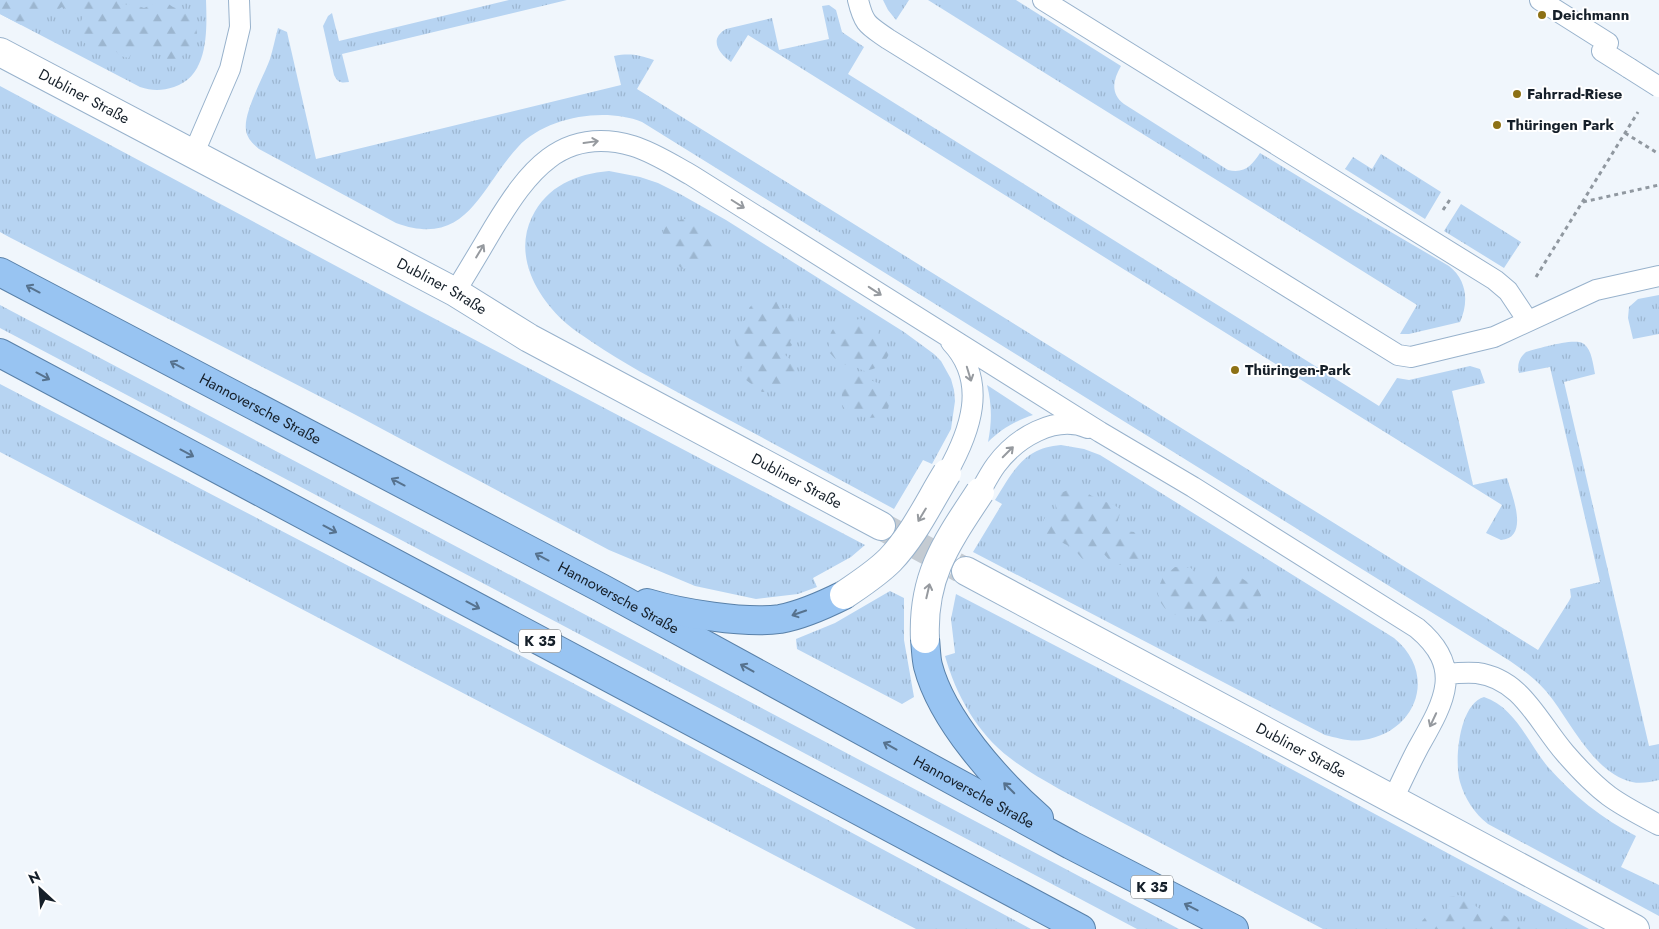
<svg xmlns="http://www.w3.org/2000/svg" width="1659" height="929" font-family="Jost,sans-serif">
	<defs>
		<pattern id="grass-tufts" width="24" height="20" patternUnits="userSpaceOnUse" patternTransform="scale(1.25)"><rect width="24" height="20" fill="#b7d4f2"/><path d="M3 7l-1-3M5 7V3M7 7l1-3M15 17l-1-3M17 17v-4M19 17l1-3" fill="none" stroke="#9cb6d0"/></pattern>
		<pattern id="forest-firs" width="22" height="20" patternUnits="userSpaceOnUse" patternTransform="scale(1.25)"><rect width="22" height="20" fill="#b7d4f2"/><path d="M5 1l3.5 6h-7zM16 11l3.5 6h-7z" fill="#9cb6d0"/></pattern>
	</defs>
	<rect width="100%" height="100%" fill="#f0f6fc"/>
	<path fill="url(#grass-tufts)" d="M0,0H206C207,30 209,76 174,87C162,91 152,91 140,87L0,14Z
		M509,0H567L342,54L349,82C341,83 338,83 334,75L323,26L328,16L332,13L339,41Z
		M883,0H909L896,20L888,10Z
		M928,0H1016L1121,66C1113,80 1110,93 1124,104L1228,170C1245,174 1252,165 1260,153L1355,211L1449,266C1467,280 1469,302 1460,322L1409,334H1400L1417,305Z
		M829,5L836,10L842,32L864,47L848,74L1379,406L1397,378L1409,380L1470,366L1480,369L1485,383L1452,391L1473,485L1507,478C1512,495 1530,538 1501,540L1486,533L1502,505L748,35L731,62C718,53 709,39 726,29L772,18L779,50L829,39L822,6Z
		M278,28L287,32L316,159L621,85L614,56C630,53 639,55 654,60L637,89L1538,650L1569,601L1571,597L1570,589L1600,582L1550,367L1519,373C1517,365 1519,358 1526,352C1537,349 1575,337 1584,344C1592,350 1593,365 1595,374L1564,382L1649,746L1659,744V780C1651,782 1641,784 1632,782C1596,774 1573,727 1553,700C1541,683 1526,672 1510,661L642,122C604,107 546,117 518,147C480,188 467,249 396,223L259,149C252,143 247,138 246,130C243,113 264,76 270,59C273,49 275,39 278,28Z
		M0,86L422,312L865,545L851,557L813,578L817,587L798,594L756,599L695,586L609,550L354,414L9,237L0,232Z
		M1381,154L1441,192L1425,219L1345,169L1353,157L1372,169Z
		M609,171L640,177L658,183L680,194L726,220L904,332L934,354L941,361L951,379L954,390L955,401L951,429L932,464L923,460L894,509C826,472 758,435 690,399C657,381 623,363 592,342C584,336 575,331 567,324C537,298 513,256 532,217C547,186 576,174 609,171Z
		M1461,204L1521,242L1504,268L1444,231Z
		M1659,295V334L1633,339L1628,318L1629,307L1638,299Z
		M0,305L1179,929H1137L0,328Z
		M0,384L571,682L1031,929H916L0,452Z
		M987,385L1033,415C1015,421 1001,429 988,442C992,422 992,405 987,385Z
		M1061,445L1084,449L1100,455L1394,638C1438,674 1417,732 1363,740C1349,742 1338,738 1325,735L973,552L1002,504L995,500C1013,472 1023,448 1061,445Z
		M890,591L904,598V640L914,697L902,704L797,649L796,639L835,623Z
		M956,594L1241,742L1589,929H1323L1059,789C1042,779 1025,770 1010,758C977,733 956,695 945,656L955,653L951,619Z
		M1484,697C1515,707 1528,743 1548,767C1573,795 1602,819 1636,836L1621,867L1659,885V916L1488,824C1474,813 1465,799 1460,782C1454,761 1459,704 1484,697Z"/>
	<path fill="url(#forest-firs)" d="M0,0H123L117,4L135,5L144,8L163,0C167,2 169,5 173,7C176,9 181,8 185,10C193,14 200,34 196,42C193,49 184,52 179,60H166L162,55L146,48L133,50L129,58L120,56C112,43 97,53 87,45C83,42 80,37 77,33L78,27L85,13L74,14L62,7C59,9 57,11 54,12C41,17 37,7 29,25H21L0,14Z
		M700,216L702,225L714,233L720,243L716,250L705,253C699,263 694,266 683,269L672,261V252C664,243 662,236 665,225L675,224L680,220Z
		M774,297L780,309L788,308L797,314L799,323L790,342L792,345L784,354L793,362L798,373L795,385L787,390L762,392L746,380L741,370L743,362L735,342L733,328L750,317L749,308L757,300Z
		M860,318L878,328L879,340L889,354C883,367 878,368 864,371L856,367L839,363L829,352C829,341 828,328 841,324C850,320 850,325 860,318Z
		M863,375C874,384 879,381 890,389C889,394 890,400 889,405C886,425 861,416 848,414L841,403L842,394L838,387L841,378Z
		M1075,487C1087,489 1085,493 1094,497C1105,503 1110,501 1121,510L1117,523L1125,531L1134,532L1141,541L1138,551L1140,559L1130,565H1114L1103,553L1096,562H1085L1073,548L1063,543L1050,545L1045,541C1042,524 1039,518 1057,509L1055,503L1056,495Z
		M1175,567L1191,568L1200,580C1210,574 1224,569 1235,574C1242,578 1248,583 1257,587L1261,595C1256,614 1250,620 1232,627L1221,620L1214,624L1198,621L1193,610L1186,615L1169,614L1161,603L1157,591L1163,577Z
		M1460,895L1484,912L1494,909L1513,921L1523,924L1525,929H1423L1422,921L1432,910L1447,909L1449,897Z"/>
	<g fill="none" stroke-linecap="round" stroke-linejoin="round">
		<path stroke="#c4cbd2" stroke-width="28" stroke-dasharray="28 14" stroke-linecap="butt" d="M881,526L961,569"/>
		<g stroke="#98b2cc" stroke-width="22">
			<path id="service" d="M858,0C864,25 868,25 888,39L1398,355L1411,357L1494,337L1596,290L1659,276
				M1043,0L1495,280L1508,291L1528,321
				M1540,0L1608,43L1602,51L1629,68
				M193,155L230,69L240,27L239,0
				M455,292C468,271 481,249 494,227C527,173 561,125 633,146C653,152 673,165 691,175L1100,432L1193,487L1417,628C1465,668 1444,702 1418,748C1409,765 1401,783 1392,801
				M947,473C970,432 989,382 951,342
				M980,492C985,483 990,473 996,465C1016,438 1055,414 1088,428
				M1446,674C1456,673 1467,672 1477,673C1522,679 1538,722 1565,753C1578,768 1593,784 1609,796C1624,807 1642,816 1659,825"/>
		</g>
		<g stroke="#98b2cc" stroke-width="30">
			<g id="minor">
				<path id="s1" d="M0,52L455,292L529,338L881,526"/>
				<path id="s2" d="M966,571L1635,929"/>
			</g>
		</g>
		<g stroke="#5981a9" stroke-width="30">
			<g id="trunk">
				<path id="s3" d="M0,272L601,588L1071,845L1234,929"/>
				<path d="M0,353L1081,929"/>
				<path d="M647,603C680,613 745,624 780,619C802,615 824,605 844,595"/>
				<path d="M925,639C926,648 926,658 928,666C942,720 998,782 1039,818"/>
			</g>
		</g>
		<path stroke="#9098a0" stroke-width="3" stroke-dasharray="4 4" stroke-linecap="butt" d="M1625,133L1659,154
			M1583,202L1659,185
			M1443,210L1451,198
			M1536,277L1638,112"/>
		<use href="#service" stroke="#fff" stroke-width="20"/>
		<use href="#minor" stroke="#fff" stroke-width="28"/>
		<use href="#trunk" stroke="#98c4f2" stroke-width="28"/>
		<g stroke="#98b2cc" stroke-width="22" stroke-linecap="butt">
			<path id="service-bridge" d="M1629,68L1659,87"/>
		</g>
		<g stroke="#98b2cc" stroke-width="30" stroke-linecap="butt">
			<path id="minor-bridge" d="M844,595C860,584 876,574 890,560C914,535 929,502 947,473
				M925,639C922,576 947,542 980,492"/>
		</g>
		<use href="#service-bridge" stroke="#fff" stroke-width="20"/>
		<use href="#minor-bridge" stroke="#fff" stroke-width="28"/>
	</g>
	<defs><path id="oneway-shaft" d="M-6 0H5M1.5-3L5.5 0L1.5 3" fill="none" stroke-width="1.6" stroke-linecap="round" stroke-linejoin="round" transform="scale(1.25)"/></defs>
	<g stroke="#969a9f">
		<use href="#oneway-shaft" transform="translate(591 142) rotate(-8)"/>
		<use href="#oneway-shaft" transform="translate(738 204) rotate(32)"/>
		<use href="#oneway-shaft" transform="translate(480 251) rotate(-59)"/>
		<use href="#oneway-shaft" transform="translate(875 291) rotate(33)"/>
		<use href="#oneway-shaft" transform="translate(969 374) rotate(73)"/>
		<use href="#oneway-shaft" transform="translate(1008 452) rotate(-45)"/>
		<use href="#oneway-shaft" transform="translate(922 515) rotate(121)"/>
		<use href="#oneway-shaft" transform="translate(928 591) rotate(-77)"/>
		<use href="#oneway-shaft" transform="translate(1433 720) rotate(115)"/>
	</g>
	<g stroke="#56728e">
		<use href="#oneway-shaft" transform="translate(33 289) rotate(-152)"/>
		<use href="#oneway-shaft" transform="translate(177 365) rotate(-152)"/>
		<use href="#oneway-shaft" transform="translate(43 376) rotate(28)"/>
		<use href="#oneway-shaft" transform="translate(187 453) rotate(28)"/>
		<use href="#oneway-shaft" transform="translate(398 482) rotate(-152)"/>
		<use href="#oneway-shaft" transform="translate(330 529) rotate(28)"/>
		<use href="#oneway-shaft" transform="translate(542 557) rotate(-152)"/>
		<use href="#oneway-shaft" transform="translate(473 605) rotate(28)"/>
		<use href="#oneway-shaft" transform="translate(799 613) rotate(161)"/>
		<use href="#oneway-shaft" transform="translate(747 668) rotate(-151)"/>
		<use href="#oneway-shaft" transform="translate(890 746) rotate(-151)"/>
		<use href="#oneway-shaft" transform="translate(1009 788) rotate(-135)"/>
		<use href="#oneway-shaft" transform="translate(1191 907) rotate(-153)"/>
	</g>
	<g fill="#8d7115" stroke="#fff" stroke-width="2">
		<circle cx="1542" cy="15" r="5"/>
		<circle cx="1517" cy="94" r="5"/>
		<circle cx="1497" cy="125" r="5"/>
		<circle cx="1235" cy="370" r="5"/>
	</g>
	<g text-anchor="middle" stroke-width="4" stroke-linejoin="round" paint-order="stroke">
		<g fill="#fff" stroke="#5b6269" stroke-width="1">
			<rect x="519" y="629.5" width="42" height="23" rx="4"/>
			<rect x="1131" y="875.5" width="42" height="23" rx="4"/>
		</g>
		<g font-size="14" font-weight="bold" fill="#151f29">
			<text x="540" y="646">K 35</text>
			<text x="1152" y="892">K 35</text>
		</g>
		<g font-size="15" font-weight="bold" fill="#151f29" stroke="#fff" text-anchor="start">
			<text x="1552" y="20">Deichmann</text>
			<text x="1527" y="99">Fahrrad-Riese</text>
			<text x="1507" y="130">Thüringen Park</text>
			<text x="1245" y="375">Thüringen-Park</text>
		</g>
		<g font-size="15" fill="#151f29" stroke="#fff">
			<text dy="5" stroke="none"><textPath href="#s1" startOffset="95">Dubliner Straße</textPath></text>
			<text dy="5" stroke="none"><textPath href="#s1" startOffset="500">Dubliner Straße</textPath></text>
			<text dy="5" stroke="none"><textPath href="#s3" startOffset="294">Hannoversche Straße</textPath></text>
			<text dy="5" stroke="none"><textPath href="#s1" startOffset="905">Dubliner Straße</textPath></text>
			<text dy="5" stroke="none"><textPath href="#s3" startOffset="699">Hannoversche Straße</textPath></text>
			<text dy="5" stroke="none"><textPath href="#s2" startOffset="380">Dubliner Straße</textPath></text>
			<text dy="5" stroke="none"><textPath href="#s3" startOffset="1104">Hannoversche Straße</textPath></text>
		</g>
	</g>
	<g transform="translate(40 889) rotate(334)" stroke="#ffffff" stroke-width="4" paint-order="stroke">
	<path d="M0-4L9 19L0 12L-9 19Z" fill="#151f29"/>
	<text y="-8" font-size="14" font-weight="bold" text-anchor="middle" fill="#151f29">N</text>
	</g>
</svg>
